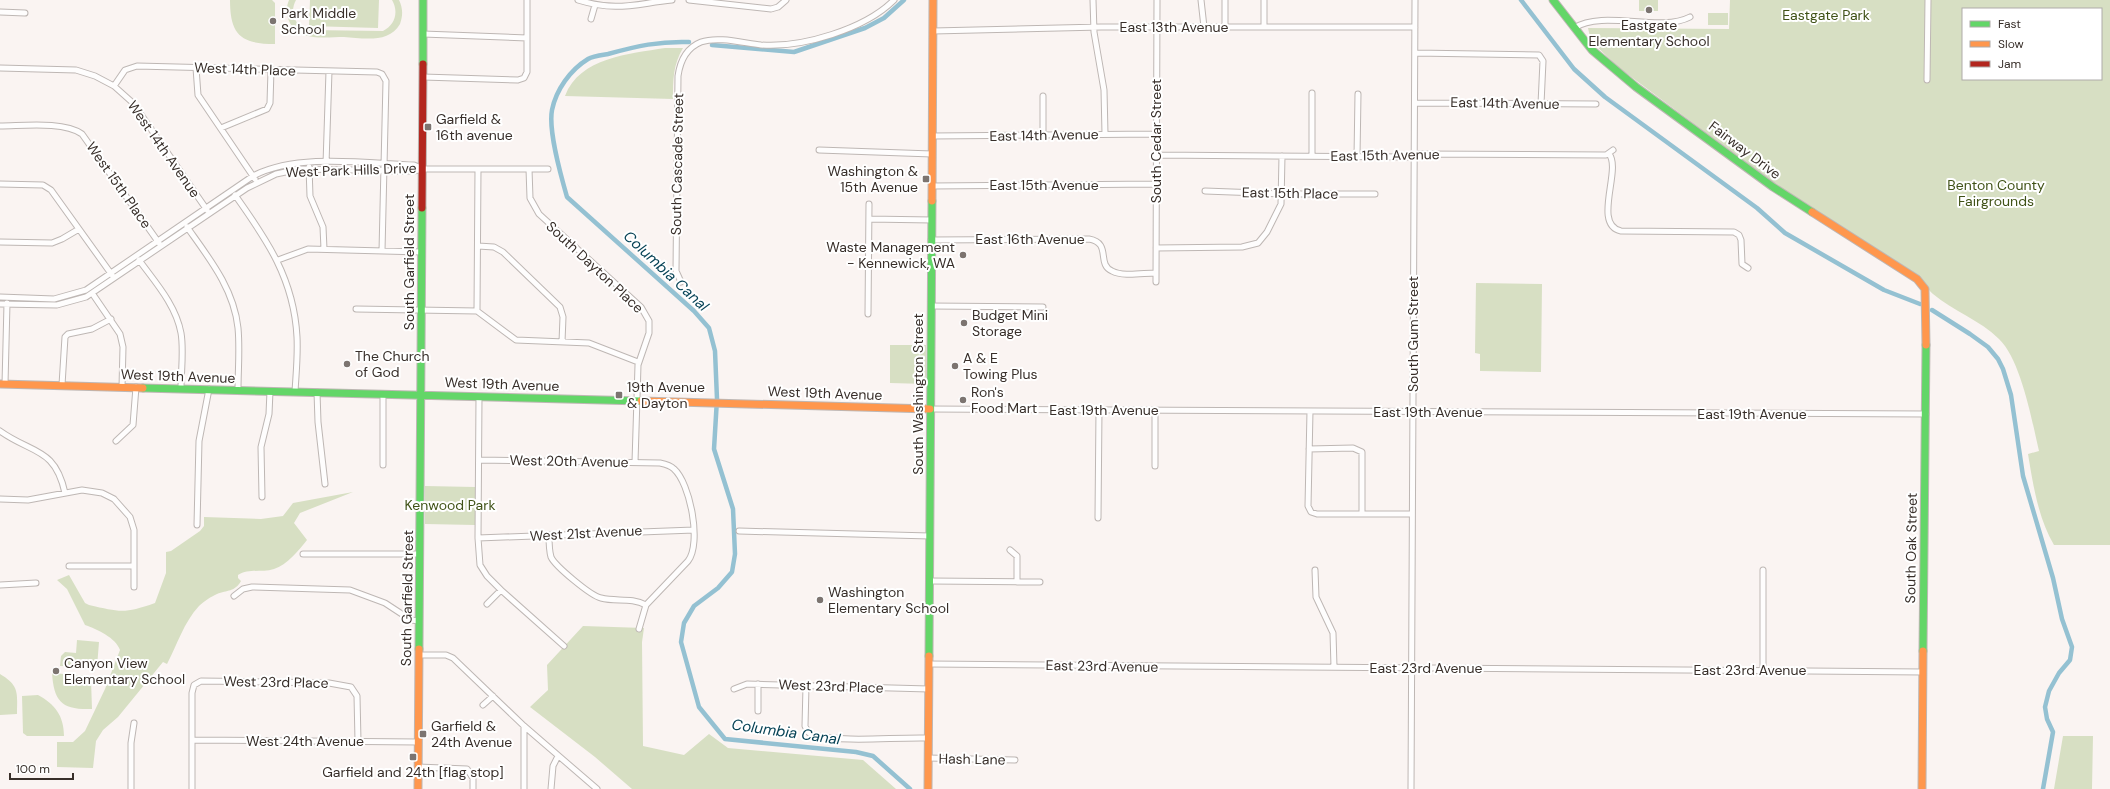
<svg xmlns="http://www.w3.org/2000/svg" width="2110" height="789" font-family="'DM Sans',sans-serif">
	<rect width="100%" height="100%" fill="#faf4f2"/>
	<path fill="#d7dfc3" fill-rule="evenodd" d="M230,0H272L275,3V44C241,44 230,35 230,0Z
		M289,0H296C289,13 295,26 308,30L383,31C395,25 399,12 392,0H399C403,8 403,16 400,24C389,44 362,38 344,37C325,37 298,42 289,21C286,14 286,7 289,0Z
		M310,0H379L378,28L309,26Z
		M1639,0H1658V11H1639Z
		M1730,0H2110V545H2054C2038,518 2033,484 2028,454L2039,451C2032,421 2021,360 1999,339C1980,320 1953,311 1933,294C1927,289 1924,281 1918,275L1781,188L1693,123L1618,67L1591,41L1588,28L1729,29ZM1963,9H2101V79H1963Z
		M1708,13H1728V25H1708Z
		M665,48H683C673,65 673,80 673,99L565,96C580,57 629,54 665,48Z
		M1476,283L1542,284L1541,372L1480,371V354L1475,353Z
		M890,345H926V384L890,383Z
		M425,486L475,487V525L425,524Z
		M353,492L300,513L294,523L307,540C299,550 287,565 274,569C262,573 249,568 238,575V578L241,581C235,592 227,590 217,594C212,596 203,602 199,606C184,622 177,645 167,664L163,662L118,717L103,730L96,741L93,768L57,767V742H73L85,731L105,689L120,650C116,638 97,629 85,625L67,589L57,580L69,575L85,603L89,605C120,612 124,614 155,603L166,573V552L171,551L200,531L204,526V517L261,519L283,516L293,503Z
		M583,626L644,628L642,642L643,746L684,755L709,734L728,748L863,760L896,789H632L595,757L530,707L548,690L547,665Z
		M77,640L99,642L97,667L60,666L61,656L65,652L76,653Z
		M52,673L87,676L91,680L92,709C62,710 54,702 52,673Z
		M0,674C20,686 17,693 17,714L0,715Z
		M38,695C55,704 64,716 64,736H27L23,733L22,696Z
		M2063,736H2093L2092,789H2054Z"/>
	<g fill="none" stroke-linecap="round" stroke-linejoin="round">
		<path stroke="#94c1d2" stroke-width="4.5" d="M1521,0L1574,69L1605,97L1757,208L1785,233L1884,290L1920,304
			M689,42C659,41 637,46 608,54C602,55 593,56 588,59C570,70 556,90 552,110C548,131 561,176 567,197L694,311L709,328L715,351L717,399L714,449L733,509L735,554L732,572L718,588L694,606L684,623L681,642L699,707L725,739L856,752L873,756L910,789
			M712,45L794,52L865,28L884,18L904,0
			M1932,310L1970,334L1988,347L1998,359L2003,369L2011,395L2023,476L2053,578L2062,619L2072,647L2070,660L2059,673L2049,691L2045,707L2047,719L2053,732L2043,789"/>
		<g stroke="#beb7b4" stroke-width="7">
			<path id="street" d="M578,0C617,12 634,4 672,0
				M689,0L771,9L778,7L786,0
				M1093,0L1094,32L1104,90L1105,134
				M1201,0L1204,27
				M0,12L25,13
				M591,19L595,5
				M1225,27V0
				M1264,27V0
				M1574,28C1604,9 1659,33 1690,17
				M933,31L1101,27H1415
				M423,34L527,38
				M1415,53L1539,55L1543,61L1541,104
				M0,68L76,70L95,76L114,86L133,103L207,210
				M196,68L198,95L255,179
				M423,77L518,80L524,78L527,72V0
				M1927,80L1928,0
				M114,86L125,70L137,66L377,72L382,74L386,81L382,251
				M1043,96V135
				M1415,103L1596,104
				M0,126C23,126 63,121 82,134L159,243
				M221,128L267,109L270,103L271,70
				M932,136L1156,134
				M819,150L932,154
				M1609,154C1622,169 1592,225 1621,231L1734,232L1739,235L1741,240L1742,264L1748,268
				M1156,155L1409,157L1419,154L1606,155L1613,150
				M1312,156V93
				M1357,157L1358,94
				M326,164L329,71
				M309,167L310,196L323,227L324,249
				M529,169L530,198L539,214L641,307L649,321V333L638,365L635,462
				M0,184L43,185L51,190L112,275
				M932,186L1156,184
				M1205,191L1282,194H1375
				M235,195C267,240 294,279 297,337C298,355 296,374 295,392
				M869,219L932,220
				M187,227C209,258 234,289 238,328C240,349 238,370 238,390
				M931,240L1089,239C1112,243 1096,264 1112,271C1123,277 1143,273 1156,273
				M0,242L52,243L62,239L79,229
				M478,246L494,247L503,252L560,307L563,317L562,342
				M1156,248L1242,247L1258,243L1267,232L1281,204L1282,156
				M139,260C155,282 176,305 181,333C184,350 181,371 181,389
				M278,260L308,249L422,252
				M681,282L676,271L678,76C680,62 686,48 701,42C718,36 743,43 761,45C802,48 865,29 894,0
				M1156,282L1157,0
				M92,293L120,334L123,347L122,387
				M0,297L54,299L86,290L253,176C297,153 364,163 414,165L423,169
				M0,304L57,305L86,297L247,188L276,174L300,169L414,171L423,169H548
				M931,306L1043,307
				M356,309L477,311L516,340L589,343L638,362
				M477,311L478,169
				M868,314L869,204
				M5,384L7,303
				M62,385L65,337L68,334L92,329L111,319
				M317,392L318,422L325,484
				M479,397L478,538L480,565L487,576L501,590L564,646
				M930,409L1926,414
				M1310,411L1308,506L1311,512L1317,514H1412
				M0,431C32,454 55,447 65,493
				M116,441L133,425L136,387
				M1309,449L1353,448L1362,452V514
				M479,460L660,463C665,464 670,465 674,469C690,483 702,543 688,561L646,605L639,629
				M383,465V394
				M1155,466V410
				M262,497L261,447L269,414L270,391
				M0,499L28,500L82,490L102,493L114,499L130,517L134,530V587
				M1098,518L1099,410
				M197,525L199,441L209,389
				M739,531L930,536
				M549,535C549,542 549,550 551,557C555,566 591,596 601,598C616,602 631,597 646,605
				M478,538L694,530
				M1010,550L1017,556V582
				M303,554H420
				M69,566H134
				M1315,570L1316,597L1333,633L1334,667
				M930,581L1040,582
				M0,585L36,583
				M234,596L243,589L252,587L350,590L385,603L411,620L419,621
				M487,604L501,590
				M419,655H446L453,658L524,726L597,789
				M929,664L1923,672
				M1763,671V570
				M806,686L805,726L808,732L812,735C850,743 890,737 928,738
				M734,689L747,684L929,689
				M483,705L493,696
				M758,711V684
				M192,740L418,742
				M928,758L1015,760
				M418,767L467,769L473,778V789
				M131,789V743L134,723
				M192,789V693L194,685L201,681L329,683L351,687L357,696L358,741
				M524,789V726
				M551,789L553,766L558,756
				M1411,789L1415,0"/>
		</g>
		<g stroke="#beb7b4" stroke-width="9">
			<path id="fast" d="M1553,0L1592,50L1636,87L1773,187L1812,212
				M423,64V0
				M143,388L641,401
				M419,649L422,208
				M1923,651L1926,345
				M929,656L932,201"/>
		</g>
		<g stroke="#beb7b4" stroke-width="9">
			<path id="slow" d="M932,201L933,0
				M1812,212L1917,279L1925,289L1926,345
				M0,384L143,388
				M641,401L930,409
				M418,789L419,649
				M928,789L929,656
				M1922,789L1923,651"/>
		</g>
		<g stroke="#beb7b4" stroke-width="9">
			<path id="jam" d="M422,208L423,64"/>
		</g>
		<use href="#street" stroke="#fefdfd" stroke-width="5"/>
		<use href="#fast" stroke="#63d668" stroke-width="7"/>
		<use href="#slow" stroke="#ff974d" stroke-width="7"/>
		<use href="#jam" stroke="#b3261e" stroke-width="7"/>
	</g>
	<g fill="#7c7470" stroke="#fff" stroke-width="1.5">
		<circle cx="1649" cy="10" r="4"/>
		<circle cx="273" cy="21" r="4"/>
		<rect x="424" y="123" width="8" height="8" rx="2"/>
		<rect x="922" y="175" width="8" height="8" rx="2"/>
		<circle cx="963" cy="255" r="4"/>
		<circle cx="964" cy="323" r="4"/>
		<circle cx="347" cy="364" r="4"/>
		<circle cx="955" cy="366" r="4"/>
		<rect x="615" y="391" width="8" height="8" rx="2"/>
		<circle cx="963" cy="400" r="4"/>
		<circle cx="820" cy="600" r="4"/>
		<circle cx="56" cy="671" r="4"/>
		<rect x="419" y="730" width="8" height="8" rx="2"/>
		<rect x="409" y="753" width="8" height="8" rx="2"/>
	</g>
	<g text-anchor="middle" stroke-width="4" stroke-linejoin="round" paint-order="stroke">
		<g font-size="14" fill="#382f2a" stroke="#fff" text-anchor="start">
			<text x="281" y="18">Park Middle<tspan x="281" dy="16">School</tspan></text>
			<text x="1649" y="30" text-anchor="middle">Eastgate<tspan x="1649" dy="16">Elementary School</tspan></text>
			<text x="436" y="124">Garfield &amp;<tspan x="436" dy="16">16th avenue</tspan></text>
			<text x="918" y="176" text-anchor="end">Washington &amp;<tspan x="918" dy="16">15th Avenue</tspan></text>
			<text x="955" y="252" text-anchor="end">Waste Management<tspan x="955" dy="16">- Kennewick, WA</tspan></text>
			<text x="972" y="320">Budget Mini<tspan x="972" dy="16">Storage</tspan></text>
			<text x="355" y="361">The Church<tspan x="355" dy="16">of God</tspan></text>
			<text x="963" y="363">A &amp; E<tspan x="963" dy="16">Towing Plus</tspan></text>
			<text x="627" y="392">19th Avenue<tspan x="627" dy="16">&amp; Dayton</tspan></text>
			<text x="971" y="397">Ron's<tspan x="971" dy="16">Food Mart</tspan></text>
			<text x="828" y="597">Washington<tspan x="828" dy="16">Elementary School</tspan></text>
			<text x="64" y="668">Canyon View<tspan x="64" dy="16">Elementary School</tspan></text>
			<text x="431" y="731">Garfield &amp;<tspan x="431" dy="16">24th Avenue</tspan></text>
			<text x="413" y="777" text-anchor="middle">Garfield and 24th [flag stop]</text>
		</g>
		<g font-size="14" fill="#405217" stroke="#fff">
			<text x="1826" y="20">Eastgate Park</text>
			<text x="1996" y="190">Benton County<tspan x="1996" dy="16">Fairgrounds</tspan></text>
			<text x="450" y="510">Kenwood Park</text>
		</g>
		<g font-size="14" fill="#382f2a" stroke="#fff">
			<text x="1174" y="32">East 13th Avenue</text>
			<text transform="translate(245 69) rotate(2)" y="5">West 14th Place</text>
			<text transform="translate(1505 103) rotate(1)" y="5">East 14th Avenue</text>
			<text transform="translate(1044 135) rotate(-1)" y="5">East 14th Avenue</text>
			<text transform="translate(1156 141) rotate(-90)" y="5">South Cedar Street</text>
			<text transform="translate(164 149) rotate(55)" y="5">West 14th Avenue</text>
			<text transform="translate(1745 150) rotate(37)" y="5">Fairway Drive</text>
			<text transform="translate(1385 155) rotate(-1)" y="5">East 15th Avenue</text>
			<text transform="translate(677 164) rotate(-89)" y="5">South Cascade Street</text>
			<text transform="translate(351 170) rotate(-2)" y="5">West Park Hills Drive</text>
			<text transform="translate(119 185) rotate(55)" y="5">West 15th Place</text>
			<text x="1044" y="190">East 15th Avenue</text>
			<text transform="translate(1290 193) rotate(1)" y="5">East 15th Place</text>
			<text x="1030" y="244">East 16th Avenue</text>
			<text transform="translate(409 262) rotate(-90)" y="5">South Garfield Street</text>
			<text transform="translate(595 267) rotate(43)" y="5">South Dayton Place</text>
			<text transform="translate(1413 334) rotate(-90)" y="5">South Gum Street</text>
			<text transform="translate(178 376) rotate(2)" y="5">West 19th Avenue</text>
			<text transform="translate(502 384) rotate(2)" y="5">West 19th Avenue</text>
			<text transform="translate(825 393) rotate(2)" y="5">West 19th Avenue</text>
			<text transform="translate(918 394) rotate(-90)" y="5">South Washington Street</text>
			<text x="1104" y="415">East 19th Avenue</text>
			<text x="1428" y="417">East 19th Avenue</text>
			<text x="1752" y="419">East 19th Avenue</text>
			<text transform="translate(569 461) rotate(1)" y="5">West 20th Avenue</text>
			<text transform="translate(586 533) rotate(-3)" y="5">West 21st Avenue</text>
			<text transform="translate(1911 548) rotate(-89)" y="5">South Oak Street</text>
			<text transform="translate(407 598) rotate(-89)" y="5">South Garfield Street</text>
			<text transform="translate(1102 666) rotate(1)" y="5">East 23rd Avenue</text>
			<text x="1426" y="673">East 23rd Avenue</text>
			<text x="1750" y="675">East 23rd Avenue</text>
			<text transform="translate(276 682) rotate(1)" y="5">West 23rd Place</text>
			<text transform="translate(831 686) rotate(2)" y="5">West 23rd Place</text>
			<text x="305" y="746">West 24th Avenue</text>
			<text transform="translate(972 759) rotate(1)" y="5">Hash Lane</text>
		</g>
		<g font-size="15" font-style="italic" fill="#074356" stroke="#fff">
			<text transform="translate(666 271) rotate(43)" y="5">Columbia Canal</text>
			<text transform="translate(786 732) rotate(8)" y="5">Columbia Canal</text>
		</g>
	</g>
	<rect x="1962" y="8" width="140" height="72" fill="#ffffff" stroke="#afacaa"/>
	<rect x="1970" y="21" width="20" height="6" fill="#63d668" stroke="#afacaa"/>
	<text x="1998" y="28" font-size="12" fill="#382f2a">Fast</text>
	<rect x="1970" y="41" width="20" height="6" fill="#ff974d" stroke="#afacaa"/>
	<text x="1998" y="48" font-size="12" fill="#382f2a">Slow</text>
	<rect x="1970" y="61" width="20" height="6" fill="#b3261e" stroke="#afacaa"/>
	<text x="1998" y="68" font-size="12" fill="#382f2a">Jam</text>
	<path d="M10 773v6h63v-6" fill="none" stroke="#382f2a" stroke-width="2"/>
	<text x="16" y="773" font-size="12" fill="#382f2a" stroke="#ffffff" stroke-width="3" paint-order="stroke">100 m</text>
</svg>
